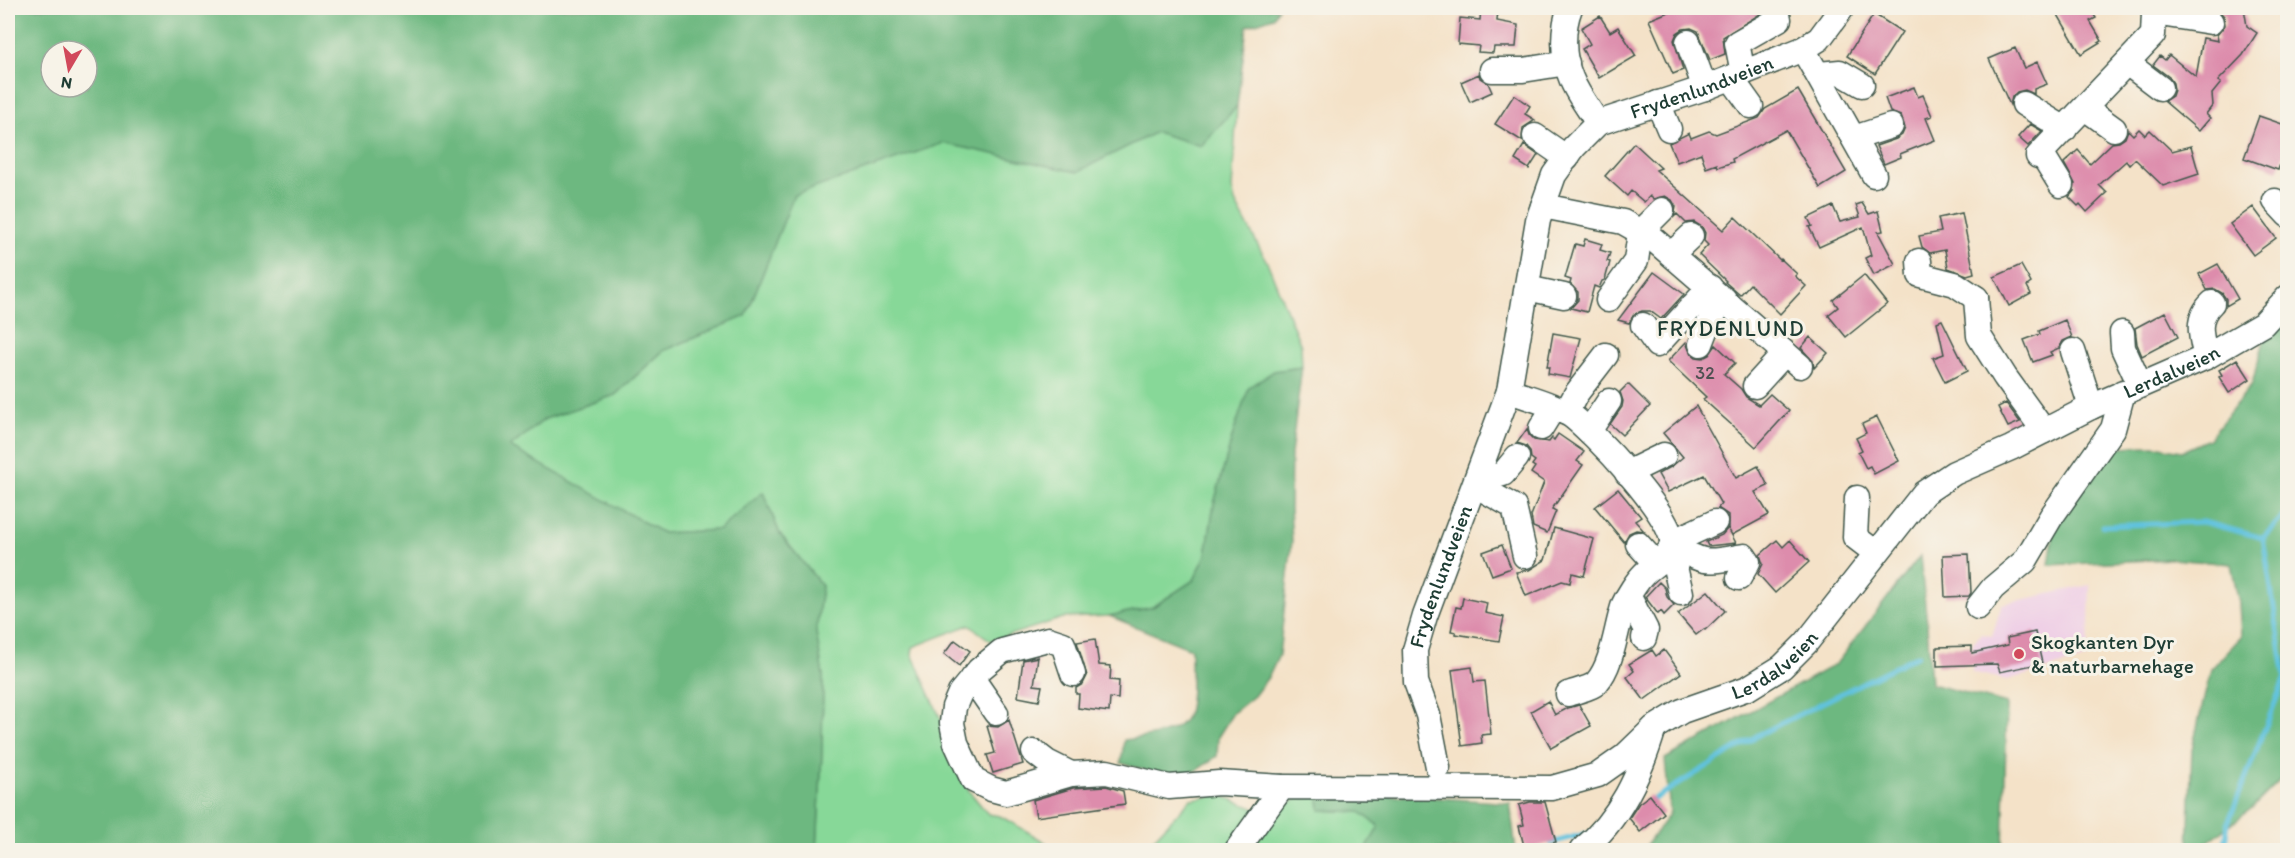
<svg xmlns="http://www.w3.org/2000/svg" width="2295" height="858" font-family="Itim,sans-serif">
	<rect width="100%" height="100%" fill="#f7f3e8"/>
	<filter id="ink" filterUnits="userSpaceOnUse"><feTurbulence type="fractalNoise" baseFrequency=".0167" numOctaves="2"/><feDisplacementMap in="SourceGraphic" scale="12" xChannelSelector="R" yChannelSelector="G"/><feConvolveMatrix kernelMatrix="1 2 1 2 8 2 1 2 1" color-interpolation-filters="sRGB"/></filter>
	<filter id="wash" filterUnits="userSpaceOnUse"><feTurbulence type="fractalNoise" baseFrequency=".008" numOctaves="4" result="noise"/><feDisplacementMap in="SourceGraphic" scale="24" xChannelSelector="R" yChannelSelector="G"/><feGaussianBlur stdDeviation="1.35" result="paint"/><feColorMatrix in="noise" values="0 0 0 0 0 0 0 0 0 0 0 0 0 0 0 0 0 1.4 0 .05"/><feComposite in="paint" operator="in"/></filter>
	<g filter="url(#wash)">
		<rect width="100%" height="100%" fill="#f4e2c8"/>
		<path fill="#efd0e6" d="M2090,585L2088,658L2007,680L1972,672L1973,642L1982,634L1992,636L2002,604Z"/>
		<path fill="#87d898" stroke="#538a66" stroke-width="1.5" d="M1237,106L1232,189L1235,202L1268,264L1301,346L1302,367L1274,371L1233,434L1214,504L1206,555L1194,580L1153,607L1109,616L1063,618L991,641L969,625L913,647L912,654L944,726L953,763L970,792L988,814L1000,816L1021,828L1045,842L1053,850H817L822,752L823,676L816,632L822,586L780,534L763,493L719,530L663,533L509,447L545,419L615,395L663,351L746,316L794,195L943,143L1077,172L1156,132L1201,146Z
			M1220,795L1256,809L1226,850H1143L1191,799Z
			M1319,796L1320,810L1360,812L1379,826L1366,850H1250L1282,806L1297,799Z"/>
		<path fill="#6db880" stroke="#467a5a" stroke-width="1.5" fill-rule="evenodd" d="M8,8H1278L1274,17L1247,26L1237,106L1201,146L1156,132L1077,172L943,143L794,195L746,316L663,351L615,395L545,419L510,447L663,533L719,530L763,492L780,534L822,586L816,632L823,676L822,752L817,850H8ZM51,51H87V87H51Z
			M2287,317V770L2284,776L2252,808L2197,850H2188L2192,749L2211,669L2241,637L2239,603L2231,564L2172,559L2049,565L2054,530L2110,447L2155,446L2182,451L2209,439L2252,384L2264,341Z
			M1302,367L1291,454L1290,508L1292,541L1279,655L1269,676L1254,696L1233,713L1218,737L1217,756L1187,777L1170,778L1121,763L1124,740C1143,737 1178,736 1187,715C1193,700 1191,666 1191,649L1109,616L1153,607L1194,580L1206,555L1214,504L1233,434L1249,387L1274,371Z
			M1920,556L1927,624L1931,684L2007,704L2003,850H1643L1670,813L1665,759L1836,664Z
			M1319,796H1412L1510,803L1516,850H1366L1379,826L1360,812L1320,810Z"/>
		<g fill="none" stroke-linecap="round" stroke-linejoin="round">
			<path stroke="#60c2de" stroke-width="5" d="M2102,526L2203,522L2263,538L2288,511
				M1649,802L1760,734L1918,655
				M1551,843L1585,834
				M2224,850L2228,823L2285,677L2263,538"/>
		</g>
		<g id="blocks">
			<path fill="#dd8cac" d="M1481,8H1498L1497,21L1518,25L1516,47H1494L1493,53L1478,52L1479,46L1458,44L1460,18L1480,20Z
				M1678,8H1770L1723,37L1725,54L1710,60L1698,31L1691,28L1683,29L1677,33L1674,40L1683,70L1673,74L1649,20Z
				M2054,8H2089L2096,18L2090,21L2102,41L2081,54Z
				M2216,8H2244L2247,26L2257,33L2243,55L2218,81L2221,83L2212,94L2213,105L2206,114L2210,118L2199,131L2164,101L2172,96L2174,90L2173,83L2169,77L2153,65L2160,56L2165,60L2169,55L2196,77L2203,38L2218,41L2217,35L2225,25L2224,16Z
				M1874,14L1902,32L1875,74L1847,56Z
				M1600,16L1610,32L1618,27L1636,56L1599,78L1582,49L1590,44L1581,28Z
				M2015,48L2024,68L2037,62L2047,84L2034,89V94L2025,90L2017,92L2012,97L2010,105L1989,59Z
				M1479,74L1480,78L1488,83L1492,92L1470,102L1461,82Z
				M1914,87L1918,97L1923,95L1932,116L1926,118L1935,140L1900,154L1901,157L1884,164L1876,146L1896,139L1902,135L1905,128L1901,116L1890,112L1885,98Z
				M1798,90L1846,172L1820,188L1786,130L1732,159L1733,162L1718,167L1717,164L1706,168L1701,153L1677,162L1669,143L1689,133L1691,138L1709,131L1716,134L1759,118L1765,109Z
				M1514,95L1530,106L1525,114L1535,120L1523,128L1522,141L1495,124Z
				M2259,116L2288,126V143L2278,170L2244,158Z
				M2030,124L2042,131L2028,146L2018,137Z
				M2139,129L2145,135L2150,130L2172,151L2191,146L2199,174L2163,186L2135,159L2129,165L2126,161L2099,185L2107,193L2087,212L2080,204L2078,206L2069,197L2074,191L2075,184L2064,163L2078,150L2090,164L2112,143L2119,142L2125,138L2128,130L2133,135Z
				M1634,143L1661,168L1656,170L1723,230L1735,217L1780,260L1781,259L1797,274L1795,276L1806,286L1780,314L1750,284L1740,295L1725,282L1726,281L1699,255L1708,245L1704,241L1705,233L1702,227L1694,222L1686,223L1677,214L1674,217L1676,207L1672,200L1665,196L1653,199L1650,196L1644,202L1631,191L1627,196L1605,176Z
				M1524,145L1538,155L1529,169L1515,160Z
				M1862,203L1869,214L1878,211L1883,231L1878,232L1895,264L1874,275L1865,258L1871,255L1863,227L1819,247L1809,227L1812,226L1808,218L1833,206L1840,222L1860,217L1856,205Z
				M2253,207L2276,238L2253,255L2230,224Z
				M1962,213L1974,273L1967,275L1948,268L1945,250L1930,253L1922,247L1919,236L1941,232L1938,218Z
				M1585,239L1602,244L1600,250L1610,253L1607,261L1610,262L1605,280L1602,281L1599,288L1594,286L1587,312L1571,308L1578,300V292L1570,284L1571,280L1565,278L1575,244L1583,246Z
				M2218,264L2238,299L2226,306V299L2222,293L2215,289L2207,290L2199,274Z
				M2021,265L2031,283L2027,286L2031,294L2009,306L1994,277Z
				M1654,272L1684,294L1661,319L1650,311H1642L1634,314L1629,323L1618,320Z
				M1864,275L1887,304L1846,337L1828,315L1838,307L1833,300Z
				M2165,312L2178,337L2142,356L2137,344L2135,328Z
				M1942,320L1967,371L1945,382L1933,358L1944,354L1937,322Z
				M2065,320L2072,337L2063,341L2059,348L2050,352L2052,355L2033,362L2024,340L2040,334L2039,331Z
				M1553,333L1581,338L1570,378L1548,374L1549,367H1547Z
				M1810,337L1828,353L1814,368L1813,361L1801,348Z
				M1686,342L1690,352L1696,357L1703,358L1709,355L1716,345L1735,363L1724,374L1741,389L1746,397L1759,405L1770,394L1789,411L1756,447L1703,399L1706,397L1668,361Z
				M2237,359L2250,379L2229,393L2219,377L2222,375L2219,370Z
				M1628,384L1650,406L1622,435L1610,424L1622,407L1623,401L1620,392Z
				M2006,403L2020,422L2008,427L1998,407Z
				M1696,406L1736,478L1758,466L1768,486L1755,492L1769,515L1732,535L1728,528V515L1718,508L1721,504L1704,475L1668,492L1658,474L1671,467L1683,457L1663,433Z
				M1877,417L1899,461L1874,474L1870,466L1866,468L1858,452L1862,450L1856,438L1866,433L1862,424Z
				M1527,429L1529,435L1534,440L1549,442L1552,438L1554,440L1558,434L1584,452L1577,461L1583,465L1552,509L1556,511L1547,533L1533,527L1531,516L1544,482L1531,473L1535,467L1532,465L1535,461L1531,458L1530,451L1526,446L1517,443Z
				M1618,489L1641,517L1635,521L1644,531L1636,530L1629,533L1624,542L1595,507Z
				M1554,528L1594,539L1584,576L1572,573L1570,583L1562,581L1526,596L1516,572L1529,570L1545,560Z
				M1728,528L1736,543L1708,546L1706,542L1722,535Z
				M1777,540L1783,547L1790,540L1809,562L1775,593L1758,574L1763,564L1760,555Z
				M1502,545L1511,568L1492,575L1483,552Z
				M1969,554L1971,593L1969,596L1945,597L1943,555Z
				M1659,582L1665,588L1667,597L1674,605L1664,615L1661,611L1658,614L1645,597Z
				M1708,591L1725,611L1705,630L1704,629L1696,635L1678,614Z
				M1463,598L1487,603L1485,613L1504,617L1499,641L1456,634V632L1451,631L1456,607L1461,608Z
				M2035,632L2042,663L2000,672L1997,664L1937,666V647L1972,646V653L2008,645L2007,638Z
				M1095,639L1099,665L1111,666L1110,680L1119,681L1118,699L1110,698L1109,712L1078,708L1079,694H1076V688L1083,684L1087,676L1077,642Z
				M955,640L970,651L959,666L944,654Z
				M1652,650L1656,656L1664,650L1681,673L1644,700L1627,677L1634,671L1629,664Z
				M1038,657L1034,685L1042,686L1039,701L1018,697L1023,660Z
				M1472,667L1474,682L1485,681L1491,734L1481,735L1482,743L1462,746L1452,670Z
				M1548,701L1555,715L1568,708L1579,705L1591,726L1551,748L1531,711Z
				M1009,720L1023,764L993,773L987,755L995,753L987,726L998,727Z
				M1106,786L1123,791L1125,804L1036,817L1033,800L1073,788Z
				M1650,795L1664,813L1640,832L1629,818L1639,803Z
				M1530,802H1545L1556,842L1525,850L1519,826L1524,825L1519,805Z"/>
		</g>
	</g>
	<g filter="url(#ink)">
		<use href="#blocks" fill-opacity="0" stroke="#3f564a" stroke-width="1.5"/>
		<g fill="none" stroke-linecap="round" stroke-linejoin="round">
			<g stroke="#3f564a" stroke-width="27">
				<g id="minor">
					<path d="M1570,8C1562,28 1562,57 1571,78C1577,94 1589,109 1598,123"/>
					<path d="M2162,8L2154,13L2211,22"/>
					<path d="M1688,42L1705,88"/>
					<path d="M1803,49L1874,175"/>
					<path d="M2127,63L2160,88"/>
					<path d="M1492,70H1523L1567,63"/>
					<path d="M1743,73L1737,43L1779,19"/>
					<path d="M1819,74L1840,72L1862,85"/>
					<path d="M1731,78L1751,106"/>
					<path d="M1658,103L1669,129"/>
					<path d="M2024,104L2065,129"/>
					<path d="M2085,108L2114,129"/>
					<path d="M1535,136L1567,158"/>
					<path d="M1854,138L1891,126"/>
					<path d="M2042,154L2061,185"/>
					<path d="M2038,156L2153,35L2154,13L2152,8"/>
					<path d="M2275,201L2288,215"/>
					<path d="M1543,206L1623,222L1653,239L1800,366"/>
					<path d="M1672,254L1691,236"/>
					<path d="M1919,261L1920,275L1955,284L1976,298"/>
					<path d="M1527,288L1564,296"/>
					<path d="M1976,298L1979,336L2005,377L2044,431"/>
					<path d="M1608,300L1636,261L1640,232L1662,210"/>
					<path d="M1643,325L1657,345L1710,287"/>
					<path d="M2122,333L2123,348L2140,385"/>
					<path d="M1701,344L1711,318L1724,299"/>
					<path d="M2073,351L2091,407"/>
					<path d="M2206,357C2201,337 2195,319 2212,303"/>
					<path d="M1755,386L1785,353"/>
					<path d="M1509,391C1529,398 1551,403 1569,414C1591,429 1677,520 1672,545C1669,557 1653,565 1644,574C1637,581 1628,595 1624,604C1616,627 1613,664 1597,682C1592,688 1576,691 1568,694"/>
					<path d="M1566,413L1576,394L1606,355"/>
					<path d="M1541,428L1554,407"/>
					<path d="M1589,431L1609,401"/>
					<path d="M1627,473L1664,455"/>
					<path d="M1477,481L1503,474L1517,457"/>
					<path d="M1475,485L1514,507L1525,556"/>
					<path d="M1857,498L1855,537L1876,553"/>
					<path d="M1672,542L1715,522"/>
					<path d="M1638,544L1656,564"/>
					<path d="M1672,546C1708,565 1706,562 1744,556L1748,562L1739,578"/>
					<path d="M1668,553L1675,567L1681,593"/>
					<path d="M1629,597L1646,630L1644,638"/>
					<path d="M1978,607L1993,588L2025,561L2051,517L2113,429L2123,392"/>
					<path d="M1073,674L1063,644L1048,639L1002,651L979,670L960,693L954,707L952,723L956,743L973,780L991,789L1006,793L1071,774L1107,772L1169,787L1219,783L1282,787"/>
					<path d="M972,678L996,713"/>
					<path d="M1034,752L1047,762L1071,774"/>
					<path id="s1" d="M1438,767L1428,715L1416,682L1415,650L1425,616L1509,391L1538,220L1554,175L1574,147L1598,123L1705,88L1803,49L1819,39L1842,8"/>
					<path id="s2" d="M1237,850L1282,787L1552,788L1598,775L1625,756L1654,728L1682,711L1748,688L1782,667L1806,643L1924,493L1954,473L2011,448L2091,407L2206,357L2263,324L2288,297"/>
					<path d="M1582,850C1620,819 1640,775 1654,728"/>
				</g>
			</g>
			<use href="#minor" stroke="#fff" stroke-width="24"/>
		</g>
	</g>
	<circle fill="#d1495b" stroke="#f7f3e8" stroke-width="2" cx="2019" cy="654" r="6"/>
	<g text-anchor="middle" stroke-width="6" stroke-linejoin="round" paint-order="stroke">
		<g font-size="18" fill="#4e5152">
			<text x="1705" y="379">32</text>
		</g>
		<g font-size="21" fill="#1f3d34" stroke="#f7f3e8">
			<text dy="7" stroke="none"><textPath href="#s1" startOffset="795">Frydenlundveien</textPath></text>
			<text dy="7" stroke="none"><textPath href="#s2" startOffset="1112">Lerdalveien</textPath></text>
			<text dy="7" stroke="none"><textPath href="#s1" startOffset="198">Frydenlundveien</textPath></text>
			<text dy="7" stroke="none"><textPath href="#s2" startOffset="606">Lerdalveien</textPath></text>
		</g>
		<g font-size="21" fill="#1f3d34" stroke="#f7f3e8" text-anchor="start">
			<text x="2031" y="649">Skogkanten Dyr<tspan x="2031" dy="24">&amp; naturbarnehage</tspan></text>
		</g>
		<g font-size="22" letter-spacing="1.5" fill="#1f3d34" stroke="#f7f3e8">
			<text x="1731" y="336">FRYDENLUND</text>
		</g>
	</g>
	<rect width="2295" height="858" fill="none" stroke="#f7f3e8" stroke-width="30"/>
	<g transform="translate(69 69) rotate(190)"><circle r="28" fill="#f7f3e8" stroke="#a1aaa0" stroke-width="1.5"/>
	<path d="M0-4.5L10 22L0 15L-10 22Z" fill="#d1495b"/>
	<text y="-9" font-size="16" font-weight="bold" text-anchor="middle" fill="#1f3d34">N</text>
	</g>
</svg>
